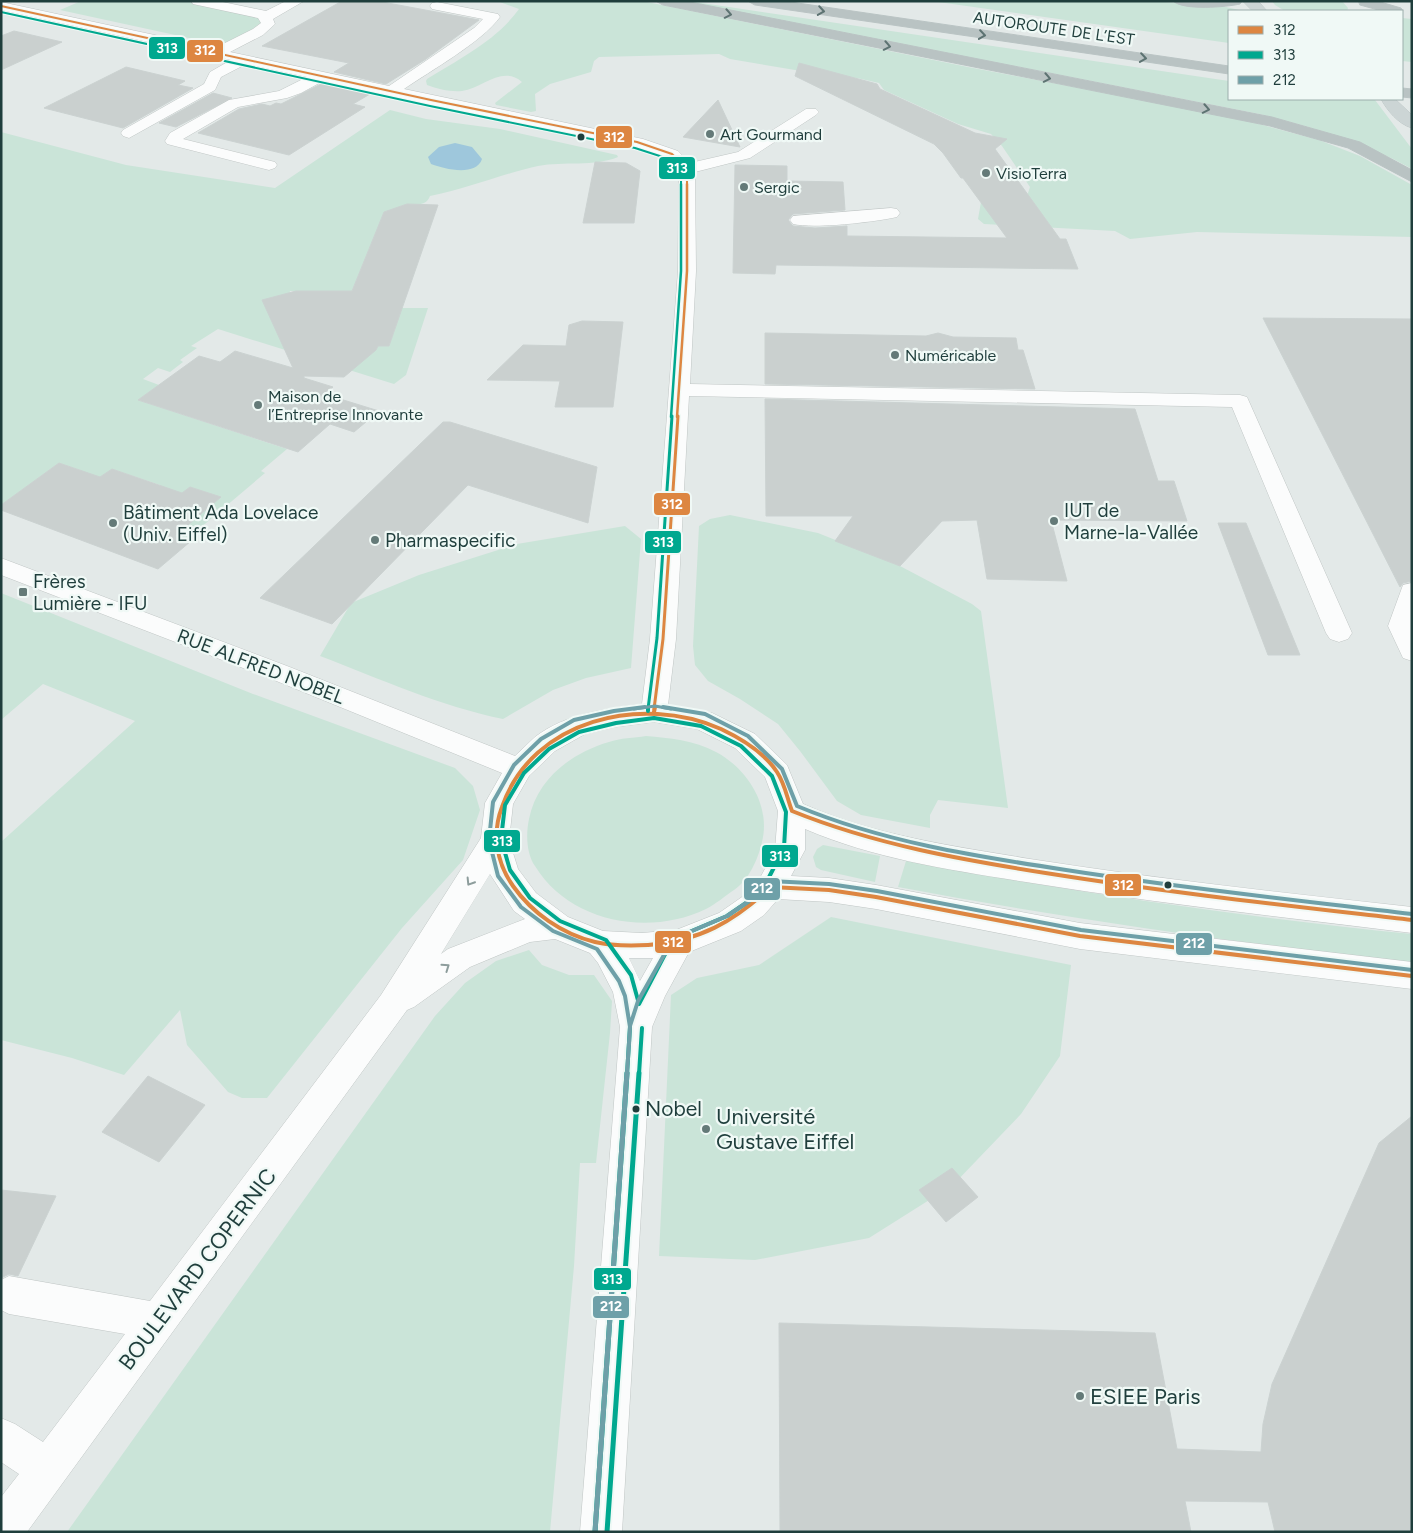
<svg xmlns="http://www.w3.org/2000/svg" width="1413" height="1533" font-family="Figtree,sans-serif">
	<rect width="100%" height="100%" fill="#e3e9e8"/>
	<path fill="#cae4d8" d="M81,1H189L254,15L264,22L226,46L60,10Z
		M497,1H642L968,67L1189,109L1244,120L1319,140L1360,156L1412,185V237L1197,232L1130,239L1115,231L984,224L978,219L981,202L1027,196L1030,187L1002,146L991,134L958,124L884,90L879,83L857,78L837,77L730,59L719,54L599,57L594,61L591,72L550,84L535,94L536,111L531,112L496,105L495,103L522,82C502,65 483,88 462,91C450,92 438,89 427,85L426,81L427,79C459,59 497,40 519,9Z
		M931,1H1151L1222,6L1243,11H1229V43Z
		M1272,1H1342L1348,8L1347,11H1285L1275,5Z
		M695,2L1229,81V99L1375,100L1412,149V169C1364,142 1312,127 1259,114L693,3Z
		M1402,18L1412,19V62L1402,61Z
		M390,110L426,119L500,129L617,155L618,157C594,167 564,161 538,166C501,174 467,189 430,196C425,209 412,202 401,206L399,211H385L352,291H290L289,295L271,298L345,352L375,351L378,346H389L402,308H428L406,375L394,384L218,329L191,346L197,348L180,360L183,362L170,372L158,368L143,379L159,385L138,400L287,449L261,471L265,473L186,540L175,536L220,497L190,487L167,506L160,485L112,469L91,484L80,470L59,463L1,505V132L126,165L275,188Z
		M730,515L818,533L900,566L972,604L981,611L1008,808L938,800L930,815V828L861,815L837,801L800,751L778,724L740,699L708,681L695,665L693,646L699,526L710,519Z
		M625,526L641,539L631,668L586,678L553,690L503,719C440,706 380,679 320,656L351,603L419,575L517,544Z
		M1,593L253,694L455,768L473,786L480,810L463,860L402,928L267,1098H242L228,1092L187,1045L180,1010L124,1075L72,1058L1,1040V842L135,721L43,684L1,720Z
		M646,736C669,738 694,740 716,752C748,769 771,806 762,842C758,859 749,880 734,890C725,896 716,904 706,909C648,937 569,922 535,866C526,853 526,833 529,819C537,779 571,753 609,742C620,738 634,738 646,736Z
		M823,845L880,856L875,882L821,870L816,867L813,857L817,849Z
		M906,861C1074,892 1242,917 1412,934V963C1240,943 1068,919 898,887Z
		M831,917L1071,965L1060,1056L1021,1114L953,1185L869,1238L755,1260L659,1256L671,995L697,978L759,965Z
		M529,950L542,965L569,975H594L612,1001L610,1033L596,1163H580L574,1266L550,1532H67L435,1016L465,983L496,961Z"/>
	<path fill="#9ec7dc" d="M455,143L472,147L482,159C476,177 444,169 431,164L428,157L439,147Z"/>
	<path fill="#cad0cf" stroke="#cbd2d1" d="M342,1H377L479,20L426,59L386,84L334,72L349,63L262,46Z
		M14,31L62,42L1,70V36Z
		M799,63L877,84L880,89L975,133L1007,139L995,149L1060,239H1066L1078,269L776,265L775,274L733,273L735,165L787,166V181L843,182L845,210L793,214L788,220L793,226L815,228L847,226V236L1007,238L963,178H961L943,153L934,144L795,76Z
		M126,67L185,81L178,85L193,88L123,128L44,108Z
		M323,83L370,94L353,104L365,107L289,155L198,133L239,109L262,104L270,106L276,103L281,104Z
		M213,93L232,98L176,127L159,123Z
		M718,100L740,147L683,137Z
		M595,162L626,163L640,171L634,223H583Z
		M407,204L438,205L389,346H378L376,350L344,377L304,376V378L333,387L324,394L379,411L354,432L330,424L298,452L138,400L199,356L220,362L235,351L293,368L262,300L296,291H352L384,212Z
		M1263,318L1412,319V581L1403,583L1400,587Z
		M582,321L623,322L613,407H555L560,381L487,380L523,345L566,346L569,325Z
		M765,333L926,336L938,333L953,337L1016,338L1018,350H1023L1035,389L765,384Z
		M765,399L1135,409L1158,481H1174L1187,521L1051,520L1067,581L987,579L977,520L942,521L900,566L835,541L853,516H766Z
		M443,422H450L597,467L588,523L468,485L332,624L260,598Z
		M59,463L100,477L112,469L182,493L190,487L221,497L175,536L191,541L158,569L1,510V505Z
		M1218,523H1246L1300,655H1268Z
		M148,1076L205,1105L159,1162L102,1132Z
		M1412,1116V1532H1275L1268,1502L1185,1501L1191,1532H780L779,1323L1155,1333L1177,1449L1261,1452L1263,1424L1272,1384L1379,1143Z
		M952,1168L978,1197L946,1222L919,1190Z
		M1,1190L56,1196L18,1276L9,1274L1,1278Z"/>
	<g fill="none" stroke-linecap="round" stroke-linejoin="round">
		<g stroke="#c0c6c5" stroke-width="1">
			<path id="minor" d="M191,1H218L266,11L286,1H304L273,19L275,24L263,35L230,52L389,86L474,28L483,19L432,9L430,6L432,3L437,2L498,14L500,17C482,42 430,71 404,89L643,139L678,151L690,163L738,152L806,109H816L819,112L816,115L750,158L695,172L696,271L690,384L1240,395L1247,397L1352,633L1348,639L1339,642L1330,639L1326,633L1232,407L689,396L676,639L668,705L712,713L755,734L787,765L803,804C876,836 953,846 1030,859C1157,879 1284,893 1412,907V933C1283,917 1154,903 1026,882C951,870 875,859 805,829V850L791,876L829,878L876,885L1080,923L1412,962V989L1080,949L876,909L829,902L778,899L764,915L741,931L689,952L665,996L652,1027L622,1532H580L620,1027L613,992L598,963L590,953L555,939L530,942L470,967L414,1007L407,1010L27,1532H1V1497L19,1474L1,1462V1418L15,1424L43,1442L125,1334L9,1314L1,1310V1280L9,1276L150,1301L381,995L481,838L485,803L502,773L269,678L1,575V558L287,666L515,756C522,750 528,743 535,737C565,714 605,709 642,704L650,639L678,271L679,170L666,157L633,146L390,97L323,81L301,93L287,98L238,107L183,139L275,162L277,165L275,168L269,170L167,144L165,141L170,133L229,100L279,91L307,77L246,64L221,77L215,90L129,138L123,136L121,133L123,130L204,84L210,72L231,60L1,10V2L215,48L253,29L261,23L258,18L193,4ZM654,722L697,729L735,748L765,777L778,811L775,850L760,878L742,897L719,913L676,930L642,933L603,931L568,917L536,893L518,869L509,840L513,804L529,776L555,751L585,734L615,727ZM490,874L514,911L525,919L448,949L441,954ZM629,958H653L640,981Z
				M891,208L897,209L900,213L897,217C875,222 814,229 793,224L790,220L793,216Z
				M1412,583V661L1403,658L1388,626L1403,585Z"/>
		</g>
		<g stroke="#bbc5c5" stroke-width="1">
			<path id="major" d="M1243,1H1258L1267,11H1253Z
				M1381,99H1395L1412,115V128C1398,124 1387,110 1381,99Z"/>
		</g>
		<g stroke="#bbc5c5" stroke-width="1">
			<path id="highway" d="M656,1H685L1272,117L1360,142L1412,170V182L1348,148L1270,126L663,5Z
				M748,1H784L1229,66V74L755,5Z
				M1173,1H1242L1240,4C1227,7 1183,11 1173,1Z
				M1359,1H1377L1401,8L1403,11H1382L1360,5Z
				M1402,88L1412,89V98L1402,97Z"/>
		</g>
		<use href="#minor" fill="#fbfcfc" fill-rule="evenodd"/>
		<use href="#major" fill="#ccd5d5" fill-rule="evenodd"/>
		<use href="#highway" fill="#b9c3c3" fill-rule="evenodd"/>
		<g stroke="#f0f9f6" stroke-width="4">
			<path id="bus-1-far3" d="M1,6L431,100L637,142L672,154L687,169V185"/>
		</g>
		<g stroke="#f0f9f6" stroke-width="5">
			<path id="bus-1-far2" d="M677,417L687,271V184"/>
		</g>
		<g stroke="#f0f9f6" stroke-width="6">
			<path id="bus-1-far1" d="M654,709L663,639L678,416"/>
		</g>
		<g stroke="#f0f9f6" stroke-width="8">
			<path id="bus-1" d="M654,712L655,707
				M1412,920C1292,906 1172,893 1052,874C963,860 876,845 792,811C787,798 785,784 777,772C764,752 742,739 721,729C642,694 532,719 502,807C492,833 496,862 513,886C532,913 562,934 595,942C612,946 630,946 648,945C700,941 733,922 771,887L829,890L876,897L1080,936L1412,976"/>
		</g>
		<g stroke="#f0f9f6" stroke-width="4">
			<path id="bus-2-far4" d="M1,12L430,106L635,148L669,159L681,172V185"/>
		</g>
		<g stroke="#f0f9f6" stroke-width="5">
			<path id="bus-2-far3" d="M671,417L681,271V184"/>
		</g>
		<g stroke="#f0f9f6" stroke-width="6">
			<path id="bus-2-far2" d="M648,709L657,638L672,416"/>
		</g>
		<g stroke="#f0f9f6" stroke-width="8">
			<path id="bus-2-far1" d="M648,711V707
				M654,718L701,726L741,746L772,776L786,812L784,848L766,883L749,901L727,916L673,939L639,1004L631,975L606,940L560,921L530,898L510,870L501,839L505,805L524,773L549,749L579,732L616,723Z
				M627,1074L630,1027
				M639,1074L642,1028"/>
		</g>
		<g stroke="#f0f9f6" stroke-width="9">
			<path id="bus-2" d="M595,1532L627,1073
				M607,1532L639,1073"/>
		</g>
		<g stroke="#f0f9f6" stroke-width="6">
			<path id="bus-3-far2" d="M634,709L655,706L671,709"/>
		</g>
		<g stroke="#f0f9f6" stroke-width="8">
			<path id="bus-3-far1" d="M663,707L705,714L748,736L782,769L797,806C883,842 974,856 1066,870C1181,888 1296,900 1412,914
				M629,1045L630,1026L638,1001L673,939L727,916L749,901L770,881L829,884L877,891L1081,930L1412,970
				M627,1074L630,1027L625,996L619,981L597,949L553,931L521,907L498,876L489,840L493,802L514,765L541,739L574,720L614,711L645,707"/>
		</g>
		<g stroke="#f0f9f6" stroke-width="9">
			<path id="bus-3" d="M595,1532L627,1073"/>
		</g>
		<use href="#bus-1-far3" stroke="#dd8641" stroke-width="2"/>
		<use href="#bus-1-far2" stroke="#dd8641" stroke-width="2.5"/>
		<use href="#bus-1-far1" stroke="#dd8641" stroke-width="3"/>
		<use href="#bus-1" stroke="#dd8641" stroke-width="4"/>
		<use href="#bus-2-far4" stroke="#00a88f" stroke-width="2"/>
		<use href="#bus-2-far3" stroke="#00a88f" stroke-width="2.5"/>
		<use href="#bus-2-far2" stroke="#00a88f" stroke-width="3"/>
		<use href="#bus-2-far1" stroke="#00a88f" stroke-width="4"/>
		<use href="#bus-2" stroke="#00a88f" stroke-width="5"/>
		<use href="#bus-3-far2" stroke="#6ea0a8" stroke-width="3"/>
		<use href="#bus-3-far1" stroke="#6ea0a8" stroke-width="4"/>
		<use href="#bus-3" stroke="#6ea0a8" stroke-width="5"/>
	</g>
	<defs><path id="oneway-chevron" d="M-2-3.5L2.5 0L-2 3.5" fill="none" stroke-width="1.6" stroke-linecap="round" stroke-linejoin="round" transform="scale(1.25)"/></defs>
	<g stroke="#5d7372">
		<use href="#oneway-chevron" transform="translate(821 11) rotate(9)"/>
		<use href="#oneway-chevron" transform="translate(728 14) rotate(11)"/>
		<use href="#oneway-chevron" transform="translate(982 35) rotate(8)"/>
		<use href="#oneway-chevron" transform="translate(887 46) rotate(11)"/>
		<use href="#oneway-chevron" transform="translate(1143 58) rotate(8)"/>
		<use href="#oneway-chevron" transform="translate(1047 78) rotate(11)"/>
		<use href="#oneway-chevron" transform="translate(1206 109) rotate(11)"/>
	</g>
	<g stroke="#8d9d9c">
		<use href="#oneway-chevron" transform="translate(470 882) rotate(122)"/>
		<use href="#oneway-chevron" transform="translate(446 967) rotate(-35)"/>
	</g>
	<g fill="#647a78" stroke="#f0f9f6" stroke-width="2">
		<circle cx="710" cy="134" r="5"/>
		<circle cx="986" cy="173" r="5"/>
		<circle cx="744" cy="187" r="5"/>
		<circle cx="895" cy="355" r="5"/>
		<circle cx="258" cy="405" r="5"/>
		<circle cx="1054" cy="521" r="5"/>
		<circle cx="113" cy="523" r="5"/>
		<circle cx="375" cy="540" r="5"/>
		<rect x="18" y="587" width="10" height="10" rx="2.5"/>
		<circle cx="706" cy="1129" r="5"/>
		<circle cx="1080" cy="1396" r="5"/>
	</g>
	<g fill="#1f3e3c" stroke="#f0f9f6" stroke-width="2">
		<circle cx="581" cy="137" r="4.5"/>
		<circle cx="1168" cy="885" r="4.5"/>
		<circle cx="636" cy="1109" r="4.5"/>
	</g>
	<g text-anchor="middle" stroke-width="4.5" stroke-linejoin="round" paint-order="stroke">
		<g font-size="16" fill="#1f3e3c" stroke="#f0f9f6">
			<text transform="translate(1054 28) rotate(8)" y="6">AUTOROUTE DE L’EST</text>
		</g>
		<g font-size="16" fill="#1f3e3c" stroke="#f0f9f6" text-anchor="start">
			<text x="720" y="140">Art Gourmand</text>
			<text x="996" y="179">VisioTerra</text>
			<text x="754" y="193">Sergic</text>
			<text x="905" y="361">Numéricable</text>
			<text x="268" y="402">Maison de<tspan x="268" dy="18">l’Entreprise Innovante</tspan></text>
		</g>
		<g font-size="19" fill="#1f3e3c" stroke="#f0f9f6" text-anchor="start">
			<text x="1064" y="517">IUT de<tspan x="1064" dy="22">Marne-la-Vallée</tspan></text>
			<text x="123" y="519">Bâtiment Ada Lovelace<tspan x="123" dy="22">(Univ. Eiffel)</tspan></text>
			<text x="385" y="547">Pharmaspecific</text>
			<text x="33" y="588">Frères<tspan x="33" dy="22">Lumière - IFU</tspan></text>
		</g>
		<g font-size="19" fill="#1f3e3c" stroke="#f0f9f6">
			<text transform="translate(261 666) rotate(21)" y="7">RUE ALFRED NOBEL</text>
		</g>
		<g font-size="21" fill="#1f3e3c" stroke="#f0f9f6" text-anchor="start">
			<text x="645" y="1116">Nobel</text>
		</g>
		<g font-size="22" fill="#1f3e3c" stroke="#f0f9f6" text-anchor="start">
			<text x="716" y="1124">Université<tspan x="716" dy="25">Gustave Eiffel</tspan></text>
			<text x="1090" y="1404">ESIEE Paris</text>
		</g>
		<g font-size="22" fill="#1f3e3c" stroke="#f0f9f6">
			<text transform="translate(197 1269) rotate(-53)" y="8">BOULEVARD COPERNIC</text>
		</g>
	</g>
	<g stroke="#f0f9f6" stroke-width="2">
		<rect x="148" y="36" width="38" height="24" rx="5" fill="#00a88f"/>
		<rect x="186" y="39" width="38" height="24" rx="5" fill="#dd8641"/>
		<rect x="595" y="125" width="38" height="24" rx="5" fill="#dd8641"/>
		<rect x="658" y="156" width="38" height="24" rx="5" fill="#00a88f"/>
		<rect x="653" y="492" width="38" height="24" rx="5" fill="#dd8641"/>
		<rect x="644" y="530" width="38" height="24" rx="5" fill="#00a88f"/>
		<rect x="483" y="829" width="38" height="24" rx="5" fill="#00a88f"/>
		<rect x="761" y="844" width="38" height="24" rx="5" fill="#00a88f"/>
		<rect x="1104" y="873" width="38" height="24" rx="5" fill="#dd8641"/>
		<rect x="743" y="877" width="38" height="24" rx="5" fill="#6ea0a8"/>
		<rect x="654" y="930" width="38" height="24" rx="5" fill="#dd8641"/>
		<rect x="1175" y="932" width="38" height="24" rx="5" fill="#6ea0a8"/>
		<rect x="593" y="1267" width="39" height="24" rx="5" fill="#00a88f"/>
		<rect x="592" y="1295" width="38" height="24" rx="5" fill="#6ea0a8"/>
	</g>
	<g font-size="14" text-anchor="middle" font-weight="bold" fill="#fff">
		<text x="167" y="53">313</text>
		<text x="205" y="55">312</text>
		<text x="614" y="142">312</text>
		<text x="677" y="173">313</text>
		<text x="672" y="509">312</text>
		<text x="663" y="547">313</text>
		<text x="502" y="846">313</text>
		<text x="780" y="861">313</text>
		<text x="1123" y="890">312</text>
		<text x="762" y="893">212</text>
		<text x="673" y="947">312</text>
		<text x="1194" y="948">212</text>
		<text x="612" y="1284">313</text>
		<text x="611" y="1311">212</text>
	</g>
	<rect width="1413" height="1533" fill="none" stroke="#1f3e3c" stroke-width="5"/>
	<rect x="1228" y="10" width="175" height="90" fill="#f0f9f6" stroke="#9caeac"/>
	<rect x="1238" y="26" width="25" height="8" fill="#dd8641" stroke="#9caeac"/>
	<text x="1273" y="35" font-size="15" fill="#1f3e3c">312</text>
	<rect x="1238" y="51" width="25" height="8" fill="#00a88f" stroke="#9caeac"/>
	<text x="1273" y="60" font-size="15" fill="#1f3e3c">313</text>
	<rect x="1238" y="76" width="25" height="8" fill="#6ea0a8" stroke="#9caeac"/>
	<text x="1273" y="85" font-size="15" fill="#1f3e3c">212</text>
</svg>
